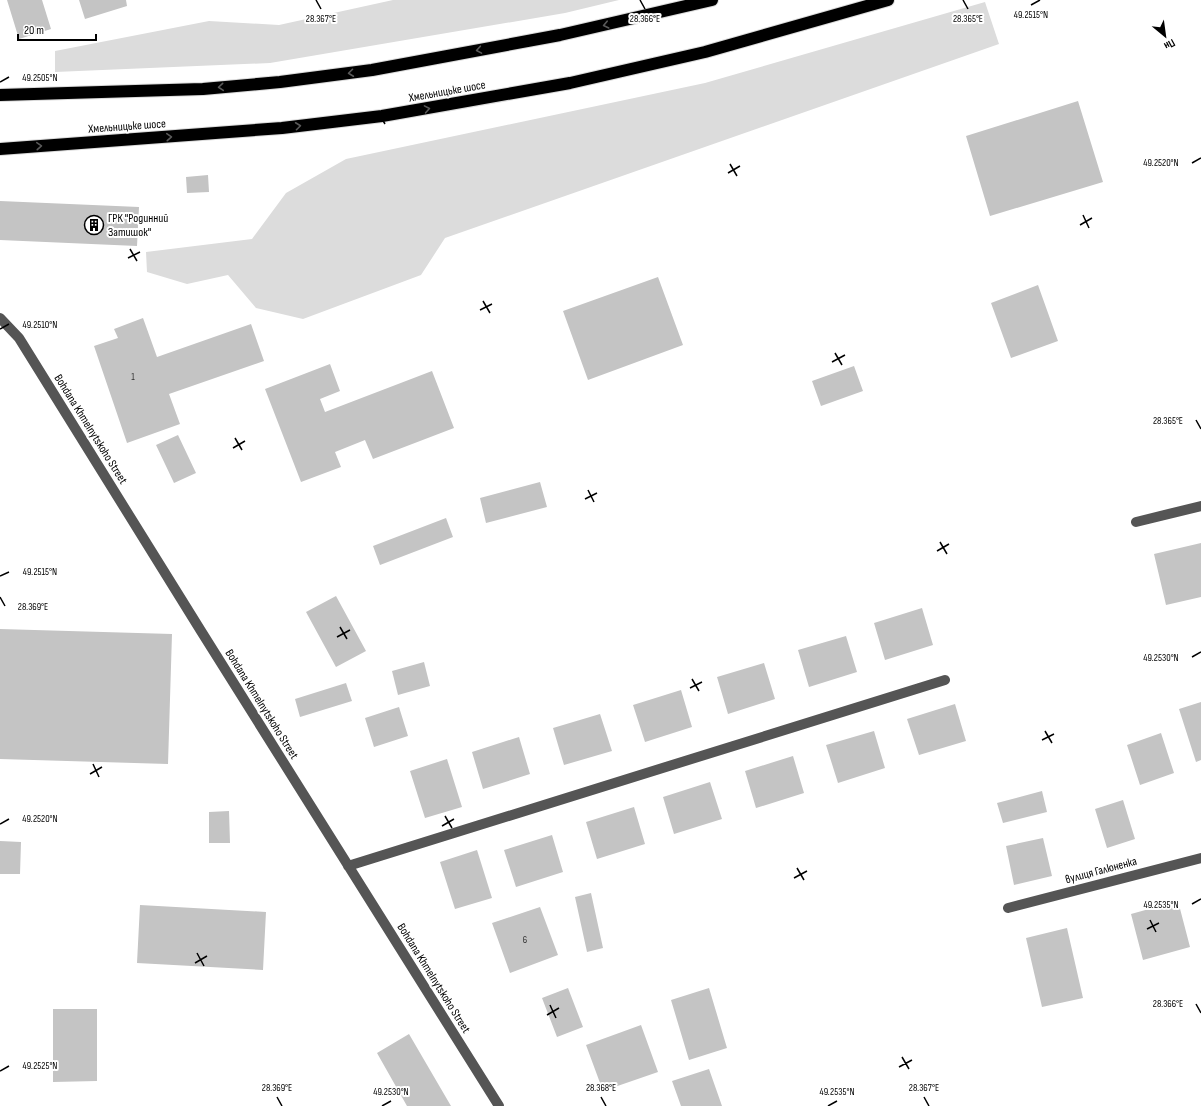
<svg xmlns="http://www.w3.org/2000/svg" width="1201" height="1106" font-family="'Sofia Sans Condensed',sans-serif">
	<rect width="100%" height="100%" fill="#fff"/>
	<path fill="#dcdcdc" d="M393,0H619L565,13L270,63L55,72V51L209,21L279,25Z
		M985,2L999,44L445,238L421,275L303,319L256,308L228,275L187,284L147,272L146,252L252,239L286,193L346,159L705,83Z"/>
	<path fill="#c4c4c4" d="M7,0H42L51,29L19,39Z
		M79,0H126L127,6L85,19Z
		M1078,101L1103,182L990,216L966,136Z
		M208,175L209,192L187,193L186,177Z
		M0,201L139,207L137,246L0,240Z
		M658,277L683,345L588,380L563,311Z
		M1038,285L1058,341L1011,358L991,303Z
		M143,318L157,357L251,324L264,361L169,394L180,424L127,443L94,346L118,338L114,329Z
		M330,364L340,391L320,399L325,412L432,371L454,428L373,459L365,440L335,452L341,467L301,482L265,389Z
		M854,366L863,391L821,406L812,381Z
		M178,435L196,473L174,483L156,445Z
		M540,482L547,507L486,523L480,498Z
		M446,518L453,537L380,565L373,546Z
		M1201,543V597L1166,605L1154,554Z
		M336,596L366,651L336,667L306,612Z
		M922,608L933,645L885,660L874,623Z
		M0,629L172,634L168,764L0,759Z
		M846,636L857,672L809,687L798,650Z
		M424,662L430,686L398,695L392,671Z
		M764,663L775,699L728,714L717,677Z
		M346,683L352,701L300,717L295,699Z
		M681,690L692,727L645,742L633,705Z
		M1201,702V760L1196,762L1179,709Z
		M955,704L966,741L919,755L907,719Z
		M399,707L408,736L374,747L365,718Z
		M600,714L612,751L564,765L553,728Z
		M874,731L885,768L838,783L826,745Z
		M1161,733L1174,773L1140,785L1127,745Z
		M519,737L530,774L483,789L472,752Z
		M793,756L804,793L756,808L745,771Z
		M447,759L462,807L425,818L410,771Z
		M710,782L722,819L674,834L663,797Z
		M1042,791L1047,812L1003,823L997,803Z
		M1123,800L1135,839L1107,848L1095,809Z
		M634,807L645,844L597,859L586,822Z
		M229,811L230,843H209V812Z
		M552,835L563,872L516,887L504,850Z
		M1043,838L1052,876L1014,885L1006,846Z
		M0,841L21,842L20,874H0Z
		M477,850L492,898L455,909L440,862Z
		M591,893L603,948L587,952L575,897Z
		M1178,901L1190,947L1143,960L1131,914Z
		M140,905L266,912L263,970L137,963Z
		M540,907L558,955L510,973L492,923Z
		M1067,928L1083,998L1042,1007L1026,938Z
		M568,988L583,1027L557,1037L542,998Z
		M709,988L727,1048L689,1060L671,1000Z
		M53,1009H97V1081L53,1082Z
		M641,1025L658,1072L603,1091L586,1045Z
		M409,1034L451,1106H407L377,1053Z
		M709,1069L722,1106H681L672,1081Z"/>
	<g fill="none" stroke-linecap="round" stroke-linejoin="round">
		<g stroke="#dbdbdb" stroke-width="14">
			<path id="highway" d="M0,95L203,89L280,82L372,70L560,35L712,0
				M0,149L282,128L382,116L570,83L705,52L888,0"/>
		</g>
		<path stroke="#555" stroke-width="10" d="M0,318L19,338L201,631L499,1106
			M1136,522L1201,506
			M348,866L945,680
			M1008,908L1201,858"/>
		<use href="#highway" stroke="#000" stroke-width="12"/>
	</g>
	<defs><path id="oneway-chevron" d="M-2-3.5L2.5 0L-2 3.5" fill="none" stroke-width="1.6" stroke-linecap="round" stroke-linejoin="round"/></defs>
	<g stroke="#595959">
		<use href="#oneway-chevron" transform="translate(606 25) rotate(167)"/>
		<use href="#oneway-chevron" transform="translate(479 50) rotate(170)"/>
		<use href="#oneway-chevron" transform="translate(351 73) rotate(173)"/>
		<use href="#oneway-chevron" transform="translate(221 87) rotate(175)"/>
		<use href="#oneway-chevron" transform="translate(427 109) rotate(-10)"/>
		<use href="#oneway-chevron" transform="translate(298 126) rotate(-7)"/>
		<use href="#oneway-chevron" transform="translate(169 137) rotate(-4)"/>
		<use href="#oneway-chevron" transform="translate(39 146) rotate(-4)"/>
	</g>
	<path fill="none" stroke="#000" stroke-width="1.5" d="M316,0L321,9M640,0L645,9M963,0L968,9M1031,5L1040,0M0,82L9,77M378,112L385,124M375,121L387,114M1192,163L1201,158M730,164L737,176M728,173L740,166M1083,215L1089,228M1080,225L1092,218M130,249L137,261M128,258L140,252M483,301L490,313M480,310L492,304M0,329L9,324M835,353L842,365M832,362L845,355M1196,420L1201,429M235,438L242,450M233,448L245,441M588,490L594,502M585,499L597,493M940,542L947,554M937,551L949,544M0,576L9,572M0,597L5,606M340,627L347,639M337,637L350,630M1192,657L1201,652M692,679L699,691M690,688L702,682M1045,731L1052,743M1042,740L1054,734M93,764L99,777M90,774L102,767M445,816L452,828M0,824L9,819M442,826L454,819M797,868L804,880M794,878L807,871M1192,904L1201,899M1150,920L1156,932M1147,929L1159,923M197,953L204,966M195,963L207,956M1196,1004L1201,1013M550,1005L556,1018M547,1015L559,1008M902,1057L909,1069M899,1067L912,1060M0,1071L9,1066M277,1097L282,1106M601,1097L606,1106M924,1097L929,1106M382,1106L391,1101M828,1106L837,1101"/>
	<defs>
		<g id="building-ring" transform="scale(1)"><circle r="9.5" fill="#fff" stroke="#000" stroke-width="1.5"/><path d="M-4-6H4V6H1V3H-1V6H-4ZM-2.5-4.3h1.7v1.8h-1.7ZM.8-4.3h1.7v1.8H.8ZM-2.5-1h1.7V.8h-1.7ZM.8-1h1.7V.8H.8Z" fill="#000"/></g>
	</defs>
	<g fill-rule="evenodd">
		<use href="#building-ring" x="94" y="225"/>
	</g>
	<g text-anchor="middle" stroke-width="4" stroke-linejoin="round" paint-order="stroke">
		<g font-size="10" fill="#313131">
			<text x="133" y="380">1</text>
			<text x="525" y="943">6</text>
		</g>
		<g font-size="12" fill="#000" stroke="#fff">
			<text transform="translate(447 91) rotate(-10)" y="4">Хмельницьке шосе</text>
			<text transform="translate(127 126) rotate(-4)" y="4">Хмельницьке шосе</text>
			<text transform="translate(91 429) rotate(58)" y="4">Bohdana Khmelnytskoho Street</text>
			<text transform="translate(262 704) rotate(58)" y="4">Bohdana Khmelnytskoho Street</text>
			<text transform="translate(1101 870) rotate(-15)" y="4">вулиця Галюненка</text>
			<text transform="translate(434 978) rotate(58)" y="4">Bohdana Khmelnytskoho Street</text>
		</g>
		<g font-size="12" fill="#000" stroke="#fff" text-anchor="start">
			<text x="108" y="222">ГРК "Родинний<tspan x="108" dy="14">Затишок"</tspan></text>
		</g>
	</g>
	<g font-size="10" text-anchor="middle" fill="#000" stroke="#fff" stroke-width="4" stroke-linejoin="round" paint-order="stroke">
		<text x="1031" y="18">49.2515°N</text>
		<text x="321" y="22">28.367°E</text>
		<text x="645" y="22">28.366°E</text>
		<text x="968" y="22">28.365°E</text>
		<text x="40" y="81">49.2505°N</text>
		<text x="1161" y="166">49.2520°N</text>
		<text x="40" y="328">49.2510°N</text>
		<text x="1168" y="424">28.365°E</text>
		<text x="40" y="575">49.2515°N</text>
		<text x="33" y="610">28.369°E</text>
		<text x="1161" y="661">49.2530°N</text>
		<text x="40" y="822">49.2520°N</text>
		<text x="1161" y="908">49.2535°N</text>
		<text x="1168" y="1007">28.366°E</text>
		<text x="40" y="1069">49.2525°N</text>
		<text x="277" y="1091">28.369°E</text>
		<text x="601" y="1091">28.368°E</text>
		<text x="924" y="1091">28.367°E</text>
		<text x="391" y="1095">49.2530°N</text>
		<text x="837" y="1095">49.2535°N</text>
	</g>
	<g transform="translate(1165 36) rotate(151)" stroke="#ffffff" stroke-width="3" paint-order="stroke">
	<path d="M0-3L7 15L0 10L-7 15Z" fill="#000000"/>
	<text y="-6" font-size="11" font-weight="bold" text-anchor="middle" fill="#000000">Пн</text>
	</g>
	<path d="M18 34v6h78v-6" fill="none" stroke="#000000" stroke-width="2"/>
	<text x="24" y="34" font-size="12" fill="#000000" stroke="#ffffff" stroke-width="3" paint-order="stroke">20 m</text>
</svg>
